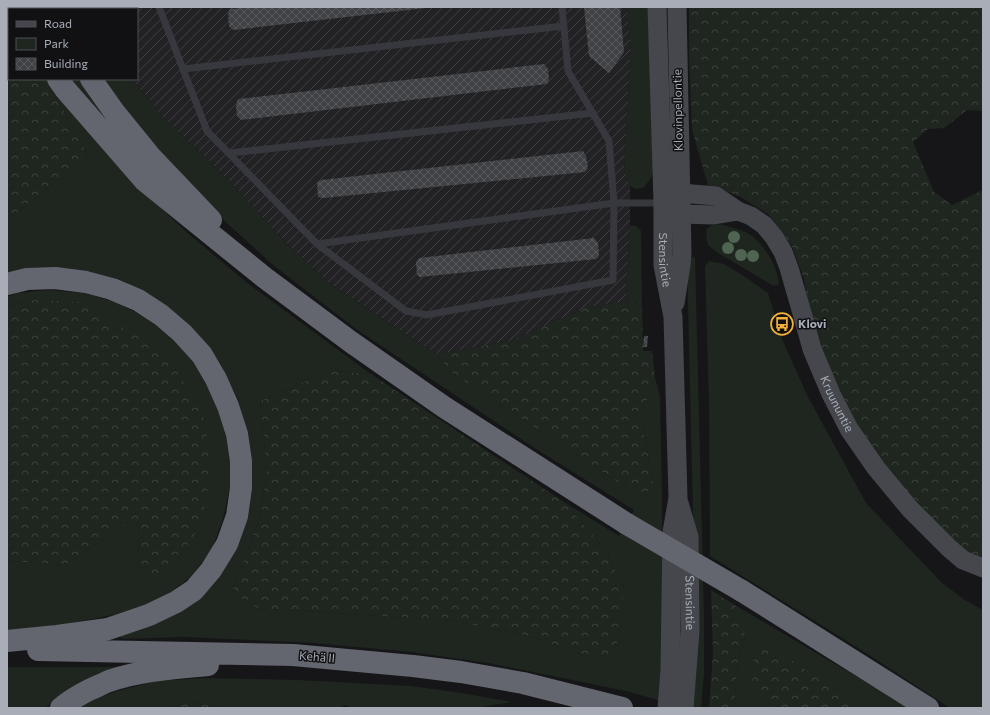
<svg xmlns="http://www.w3.org/2000/svg" width="990" height="715" font-family="Commissioner,sans-serif">
	<defs>
		<pattern id="industrial-furrows" width="10" height="10" patternUnits="userSpaceOnUse"><rect width="10" height="10" fill="#222225"/><path d="M-1 1l2-2M0 10L10 0M9 11l2-2" fill="none" stroke="#3f3f43"/></pattern>
		<pattern id="forest-crowns" width="20" height="18" patternUnits="userSpaceOnUse"><rect width="20" height="18" fill="#1e261f"/><path d="M2 6a3 3 0 1 1 6 0M12 15a3 3 0 1 1 6 0" fill="none" stroke="#3c433d"/></pattern>
		<pattern id="building-cross-hatch" width="8" height="8" patternUnits="userSpaceOnUse"><rect width="8" height="8" fill="#404145"/><path d="M0 0l8 8M0 8l8-8" fill="none" stroke="#595a5e"/></pattern>
	</defs>
	<rect width="100%" height="100%" fill="#161618"/>
	<path fill="url(#industrial-furrows)" d="M79,7H627L631,51L624,169L630,186V226L626,290L628,301L588,307L510,341L437,354L405,334L329,283L288,245L228,180L161,115L132,79H137V9H80Z"/>
	<path fill="#1e261f" d="M627,7H652L655,166L650,180L643,188L636,189L630,186L624,169L631,51Z
		M70,79H81L134,149L91,107Z
		M101,79H132L161,115L228,180L288,245L329,283L405,334L437,354L450,372L639,496L654,488L641,417L655,377L660,397L662,492V660L658,700L626,691L488,663L411,652L314,643L183,637L123,639L121,638L120,635L207,588L247,434L238,399L221,365L165,307L7,277V220L78,165L89,157L53,91L117,165L183,229L246,282L371,374L329,371L260,401L267,470L260,518L241,568L232,593L257,608L455,621L533,637L605,663L624,586L609,560L608,553L564,502L619,536L634,510L536,449L356,329L273,265L209,207L155,148Z
		M719,224C727,226 743,230 749,234C763,242 778,267 779,284L776,286L772,285L718,253L708,245L706,235L707,229L710,226Z
		M630,226H636L641,231L642,305L628,301L626,290Z
		M695,257L704,617V674L701,708H691L695,599L687,258Z
		M709,261L724,264L744,276L768,293L782,339L807,395L866,503L942,583L965,600L983,610V708H950L866,653L710,556L709,405L705,266Z
		M48,290L85,293L118,303L146,318L179,343L202,371L223,420L230,453V486L223,519L212,549L192,576L168,594L148,605L113,615L52,627L7,631V561L65,565L124,525L139,523L138,573L180,556L34,300L7,306V297L18,293Z
		M735,605L806,647L911,708H855L851,702H768L782,708H734L738,661L745,638Z
		M7,667H124L87,680L68,689L45,708H7Z
		M205,678L298,680L411,686L462,693L512,702L476,708H352L345,705L340,708H228L192,703L165,708H77L84,703L117,691L157,681Z"/>
	<path fill="url(#forest-crowns)" d="M689,7H983V111L967,110L944,128L928,129L913,142L934,192L952,205L983,190V562L963,550L916,504L876,457L840,398L816,346L804,279L792,246L768,214L739,196L708,185L692,130L689,61Z
		M7,19L9,22V79H46L53,91L89,157L78,165L7,220Z
		M34,300L77,302L135,334L169,359L203,414L212,467L201,525L180,556L156,575L138,573L139,523L124,525L65,565L7,561V306Z
		M628,301L642,305L643,351H652L655,377L641,417L654,488L639,496L450,372L437,354L510,341L588,307Z
		M329,371L371,374L564,502L608,553L609,560L624,586L615,658L605,663L533,637L455,621L257,608L232,593L241,568L260,518L267,470L260,401Z
		M711,590L735,605L743,620L745,638L738,661L734,708H709L713,653Z
		M762,646L794,662L851,702L855,708H782L768,702L752,684L754,657Z
		M191,703H192L228,708H165Z"/>
	<path fill="url(#building-cross-hatch)" d="M250,7H425L426,8L233,30L229,26L228,14L230,9Z
		M584,7H620L624,52L609,73L589,56Z
		M544,64L548,69L549,81L547,84L241,120L237,116L236,104L238,99Z
		M583,151L586,156L588,168L585,172L323,198L318,197L317,183L321,180Z
		M594,238L598,243L599,256L596,259L420,277L417,275L416,262L419,258Z
		M775,318L778,328L774,329L771,319Z
		M644,336H648L647,347H643Z"/>
	<g fill="none" stroke-linecap="round" stroke-linejoin="round">
		<path stroke="#37383d" stroke-width="7" d="M159,7L207,131L317,244L406,311L427,315L613,280L614,203L609,141L568,71L562,7
			M183,69L564,26
			M230,153L593,113
			M317,244L614,203H662"/>
		<g stroke="#45474d" stroke-width="19">
			<path id="s1" d="M657,7L663,203V265L673,317L678,498L672,532L670,670L667,708"/>
			<path id="s2" d="M663,203L680,193L716,196L738,211L751,216L764,225L774,237L783,252L789,268L802,313L812,349L831,394L849,429L876,468L910,509L949,548L963,560L983,568"/>
			<path d="M670,207L681,214L714,215L738,211"/>
			<path d="M675,303L681,265L682,253L677,7"/>
			<path id="s3" d="M679,503L689,537L690,631L684,708"/>
		</g>
		<path stroke="#63666e" stroke-width="22" d="M10,7L12,9
			M45,7L46,9
			M58,79L65,89L145,181L265,278L351,342L444,407L627,524
			M91,79L115,113L150,156L211,220
			M7,284L27,279L55,278L86,282L112,289L138,300L161,315L182,333L202,355L216,379L228,406L237,434L241,461V488L237,516L227,544L211,570L194,590L176,602L149,615L108,629L57,636L7,641
			M742,591L928,708
			M38,650L293,655L413,666L461,672L523,683L622,708
			M61,708C69,701 79,695 89,690C96,687 102,684 109,681C141,670 175,668 208,665"/>
		<path stroke="#63666e" stroke-width="22" d="M627,524L742,591"/>
	</g>
	<g fill="#506452">
		<circle cx="734" cy="237" r="6"/>
		<circle cx="728" cy="248" r="6"/>
		<circle cx="741" cy="255" r="6"/>
		<circle cx="753" cy="256" r="6"/>
	</g>
	<defs>
		<g id="bus-ring" transform="scale(1.15)"><circle r="9.5" fill="#111113" stroke="#f2b134" stroke-width="1.5"/><path d="M-5-6H5V4H4V6H2V4H-2V6H-4V4H-5ZM-3.5-4V0h7V-4ZM-3.5 1.2v1.5H-2V1.2ZM2 1.2v1.5H3.5V1.2Z" fill="#f2b134"/></g>
	</defs>
	<g fill-rule="evenodd">
		<use href="#bus-ring" x="782" y="324"/>
	</g>
	<g text-anchor="middle" stroke-width="3" stroke-linejoin="round" paint-order="stroke">
		<g font-size="12" fill="#a8adb8" stroke="#111113">
			<text transform="translate(678 110) rotate(-91)" y="4">Klovinpellontie</text>
			<text dy="4" stroke="none"><textPath href="#s1" startOffset="253">Stensintie</textPath></text>
			<text dy="4" stroke="none"><textPath href="#s2" startOffset="307">Kruununtie</textPath></text>
			<text dy="4" stroke="none"><textPath href="#s3" startOffset="101">Stensintie</textPath></text>
			<text transform="translate(317 657) rotate(5)" y="4">Kehä II</text>
		</g>
		<g font-size="12" font-weight="bold" fill="#a8adb8" stroke="#111113" text-anchor="start">
			<text x="798" y="328">Klovi</text>
		</g>
	</g>
	<rect width="990" height="715" fill="none" stroke="#a8adb8" stroke-width="16"/>
	<rect x="8" y="8" width="130" height="72" fill="#111113" stroke="#4d4f55"/>
	<rect x="16" y="21" width="20" height="6" fill="#45474d" stroke="#4d4f55"/>
	<text x="44" y="28" font-size="12" fill="#a8adb8">Road</text>
	<rect x="16" y="38" width="20" height="12" fill="#1e261f" stroke="#4d4f55"/>
	<text x="44" y="48" font-size="12" fill="#a8adb8">Park</text>
	<rect x="16" y="58" width="20" height="12" fill="url(#building-cross-hatch)" stroke="#4d4f55"/>
	<text x="44" y="68" font-size="12" fill="#a8adb8">Building</text>
</svg>
